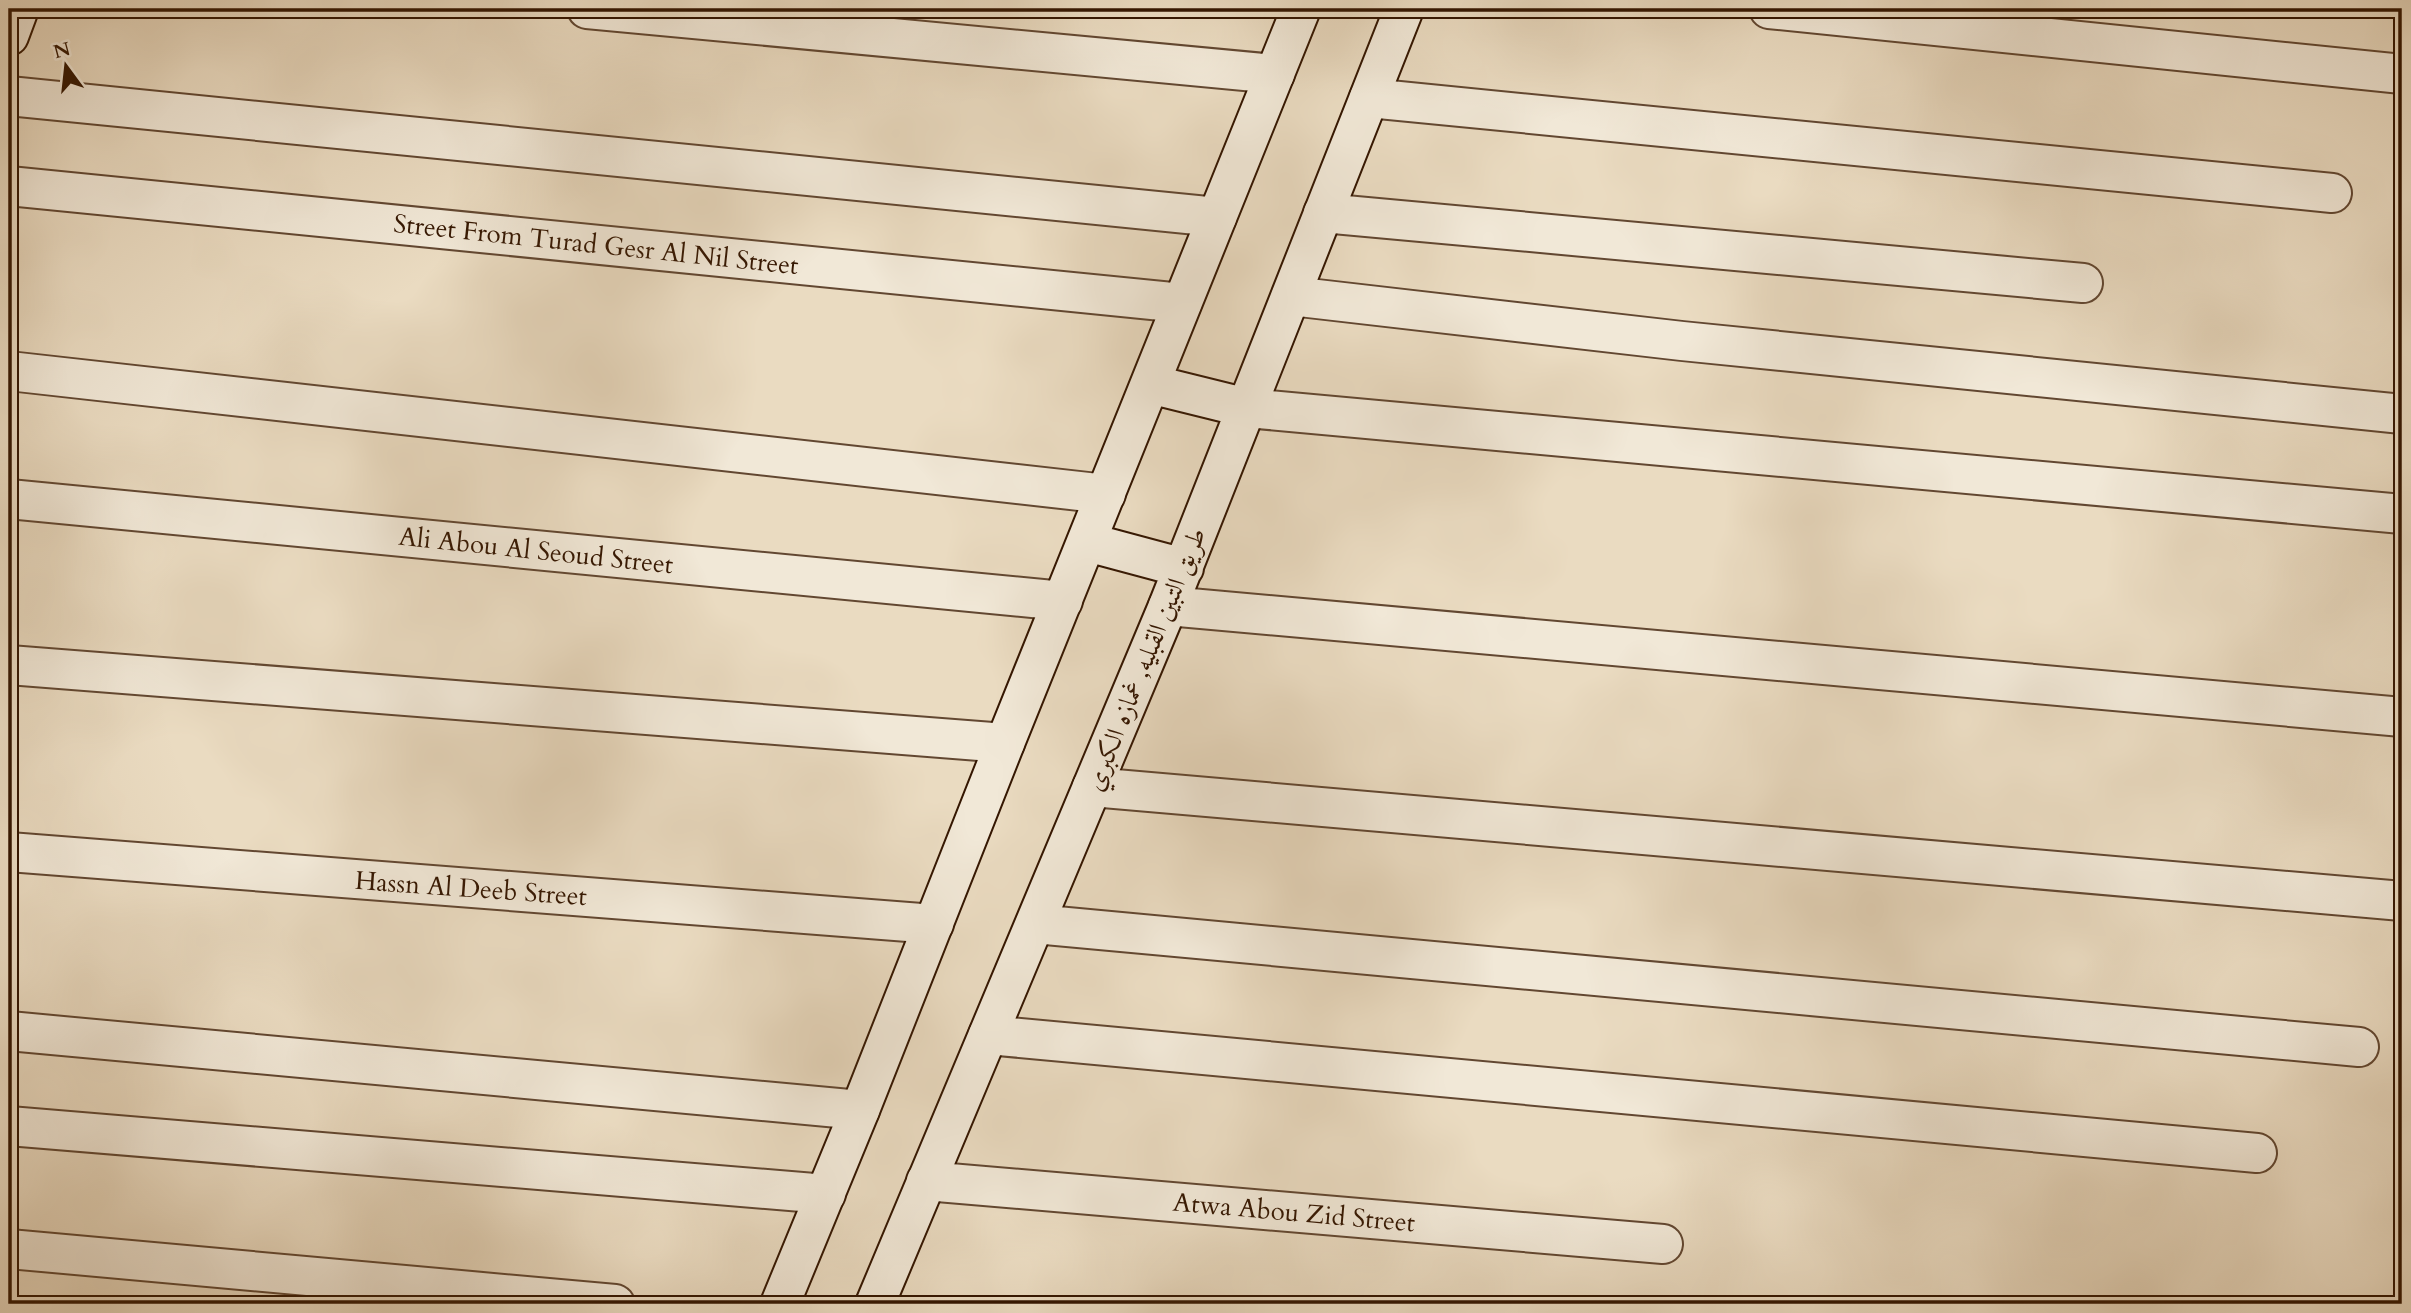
<svg xmlns="http://www.w3.org/2000/svg" width="2411" height="1313" font-family="Cardo,Amiri,serif">
	<rect width="100%" height="100%" fill="#eadbc1"/>
	<filter id="stains"><feTurbulence type="fractalNoise" baseFrequency=".00286" numOctaves="4"/><feColorMatrix values="0 0 0 0 .2 0 0 0 0 .09 0 0 0 0 .02 0 0 0 .5 -.17"/></filter>
	<radialGradient id="worn" r=".72"><stop offset=".6" stop-color="#630" stop-opacity="0"/><stop offset="1" stop-color="#630" stop-opacity=".3"/></radialGradient>
	<g fill="none" stroke-linecap="round" stroke-linejoin="round">
		<g stroke="#624731" stroke-width="42">
			<path id="street" d="M587,9L1275,74
				M1769,9L2402,74
				M9,96L1217,217
				M1369,98L2332,193
				M9,186L1182,303
				M1323,213L2083,283
				M1291,296L1682,341L2402,414
				M9,371L1106,494
				M1247,408L2402,514
				M9,499L1063,601
				M1168,606L2402,717
				M9,665L1005,743
				M1092,787L2402,901
				M9,852L934,924
				M1035,924L2359,1047
				M9,1031L860,1110
				M988,1035L2257,1153
				M9,1126L826,1194
				M926,1181L1663,1244
				M9,1249L615,1304"/>
		</g>
		<g stroke="#341601" stroke-width="42">
			<path id="secondary" d="M9,36L19,9
				M1150,384L1247,408
				M1087,542L1184,568
				M780,1304L860,1110L1005,743L1301,9
				M875,1304L1168,606L1404,9"/>
		</g>
		<use href="#street" stroke="#f1e8d7" stroke-width="38"/>
		<use href="#secondary" stroke="#f1e8d7" stroke-width="38"/>
	</g>
	<g text-anchor="middle" stroke-width="5" stroke-linejoin="round" paint-order="stroke">
		<g font-size="26" fill="#341601" stroke="#f1e8d7">
			<text transform="translate(596 244) rotate(6)" y="9">Street From Turad Gesr Al Nil Street</text>
			<text transform="translate(536 550) rotate(6)" y="9">Ali Abou Al Seoud Street</text>
			<text transform="translate(1145 659) rotate(-68)" y="9">طريق التبين القبليه, غمازه الكبري</text>
			<text transform="translate(471 888) rotate(4)" y="9">Hassn Al Deeb Street</text>
			<text transform="translate(1294 1212) rotate(5)" y="9">Atwa Abou Zid Street</text>
		</g>
	</g>
	<rect width="2411" height="1313" fill="none" stroke="#eadbc1" stroke-width="35"/>
	<rect x="10" y="10" width="2390" height="1292" fill="none" stroke="#341601" stroke-width="3.5"/>
	<rect x="18" y="18" width="2376" height="1278" fill="none" stroke="#341601" stroke-width="2"/>
	<g transform="translate(66 66) rotate(345)" stroke="#f1e8d7" stroke-width="5" paint-order="stroke">
	<path d="M0-5L12 26L0 18L-12 26Z" fill="#341601"/>
	<text y="-10" font-size="19" font-weight="bold" text-anchor="middle" fill="#341601">N</text>
	</g>
	<rect width="100%" height="100%" filter="url(#stains)"/>
	<rect width="100%" height="100%" fill="url(#worn)"/>
</svg>
